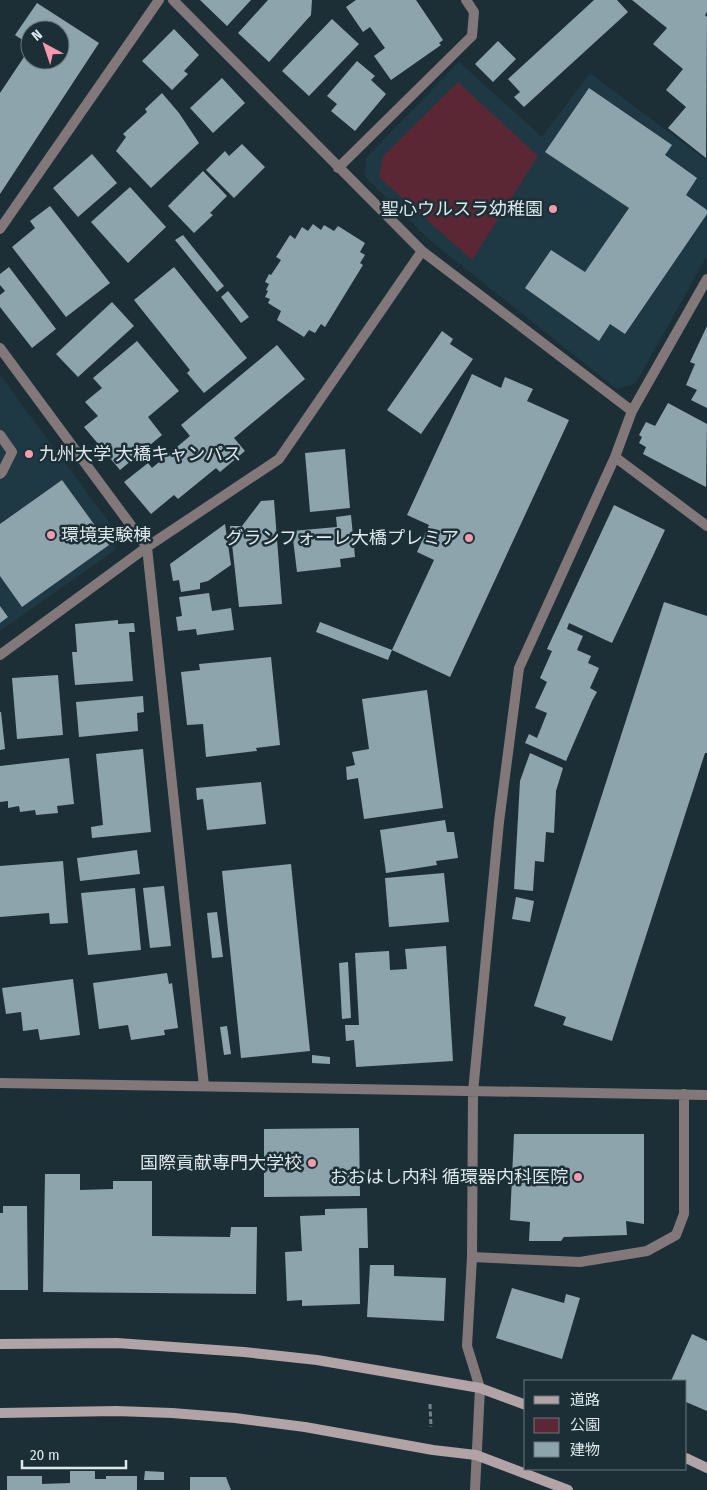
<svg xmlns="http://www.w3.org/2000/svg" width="707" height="1490" font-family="'Fira Sans Condensed','Noto Sans JP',sans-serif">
	<rect width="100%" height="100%" fill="#1d2f36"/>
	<path fill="#1e3943" d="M459,62L542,137L590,73L707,161V256L636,383L617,389L432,242L365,177L366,158Z
		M0,375L117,533L115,550L0,631Z"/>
	<path fill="#5b2735" d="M458,82L538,156L472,260L379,177L383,156Z"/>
	<path fill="#8ea4ac" d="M200,0H251L227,26Z
		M268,0H312L311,15L269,62L238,33Z
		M356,0H416L443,40L439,43L441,45L391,80L374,56L385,48L370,27L363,32L346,7Z
		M594,0H617L628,12L524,107L514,97L520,92L508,79Z
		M632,0H707V12L705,15L707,17L706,158L668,128L686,107L666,90L683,69L653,44L667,28Z
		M37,3L99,43L0,194V93L30,48V60H60V30H30V45L15,35Z
		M332,19L359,44L309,96L282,71Z
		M174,29L199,55L184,71L188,74L172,90L142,61Z
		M498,41L516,59L493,82L475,64Z
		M357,61L375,76L371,80L386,94L355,131L331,111L337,104L327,96Z
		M222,78L245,103L213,133L190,108Z
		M589,88L672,145L665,155L697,178L686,195L707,210V214L625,334L610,324L599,341L525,288L551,250L585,272L629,208L545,152Z
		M162,93L179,113L199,143L151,188L116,151L126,137L123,134L147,112L145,109Z
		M242,144L265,167L234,198L206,170L225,151L229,156Z
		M92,154L117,183L78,217L53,188Z
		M203,171L227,196L210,213L213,215L194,233L168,206Z
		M130,187L166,227L128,263L91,222Z
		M50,206L110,283L66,317L12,247L35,228L30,221Z
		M313,224L321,230L324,225L334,231L338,226L365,243L360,252L365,255L360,263L363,265L325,327L321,324L315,333L309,330L304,337L277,320L281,311L268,303L270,299L265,297L268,291L266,290L269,284L265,282L269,274L271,275L281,260L276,257L290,235L295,239L302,227L308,231Z
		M183,235L224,286L217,292L175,240Z
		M9,267L56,329L32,348L0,307V295L5,291L0,285V274Z
		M174,267L247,358L204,393L187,373L190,370L134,300Z
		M228,291L249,317L241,323L221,297Z
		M112,302L134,326L78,377L56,354Z
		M707,326V408L691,400L697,390L686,385L695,364L690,362Z
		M442,331L453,339L450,344L473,359L421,434L387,410Z
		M137,341L179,391L148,417L162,435L120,470L84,427L98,416L85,402L102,388L93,378Z
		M277,345L305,379L234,438L245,451L220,472L216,468L178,499L174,495L151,514L124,482L148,463L152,468L190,436L181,425Z
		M472,374L501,388L505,377L533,389L527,401L569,420L450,677L392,650L434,560L417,552L429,525L407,515Z
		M668,403L707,424L706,487L643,454L646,447L639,443L642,437L639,435L646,422L655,426Z
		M345,449L350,508L310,512L305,453Z
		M62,480L109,545L22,607L0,576V524Z
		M274,500L282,604L239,607L230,526H242L261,501Z
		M614,505L665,530L612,643L569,623L567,629L583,636L577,650L591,656L588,663L599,668L590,688L597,692L592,701L566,761L525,743L529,734L537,738L547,713L535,708L547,682L540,678L552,651L547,649Z
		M351,515L355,557L340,559L341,567L297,572L292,531L337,527L336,517Z
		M225,524L231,565L208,581L200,583V589L181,592L179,580L173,581L170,564Z
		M209,593L212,611L231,608L234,630L197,635L196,629L178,631L176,617L182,616L179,597Z
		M664,602L707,616V753H705L612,1041L563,1025L566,1017L534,1006Z
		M0,606L8,617L0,623Z
		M118,620V624L134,623L135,632H129L133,681L75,685L72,652H77L75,624Z
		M320,622L392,650L388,660L316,632Z
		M271,657L280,745L256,748L257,751L206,757L203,724L187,725L181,672L200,670L199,664Z
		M58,675L63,735L17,739L12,678Z
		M427,690L443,808L364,819L358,778L347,780L346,767L355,765L352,752L369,749L362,699Z
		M143,696L144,712L137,713L138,731L79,737L76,702Z
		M0,712H1L5,749L0,750Z
		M143,749L151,832L92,838L91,827L103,825L96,754Z
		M530,753L563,768L556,791L554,833L546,832L544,862L535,861L533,891L514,889L520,781Z
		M69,758L74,804L57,806L58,813L36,815L35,810L20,812L19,806L8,808V801L0,802V766Z
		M261,782L266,824L207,830L203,799L197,800L196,788Z
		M445,820L447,832H454L458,858L436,861L437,865L386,873L380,830Z
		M137,850L140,874L80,881L77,858Z
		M63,861L68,923L50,924L49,913L0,917V866Z
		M291,864L310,1051L241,1058L222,871Z
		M444,873L449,922L389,927L385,878Z
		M164,886L171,946L150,948L143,888Z
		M135,888L141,950L88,955L81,893Z
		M516,897L534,901L530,922L512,919Z
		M217,912L223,957L212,958L207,913Z
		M446,946L453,1061L356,1067L354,1040L346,1041L345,1025H359L355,953L389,951L390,970L407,969L405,949Z
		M348,962L351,1018L342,1019L339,963Z
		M167,973L169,984L172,983L178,1028L164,1030L165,1035L131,1040L128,1025L99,1029L93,983Z
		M73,979L80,1035L40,1040L38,1029L23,1031L21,1012L6,1014L2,988Z
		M227,1026L231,1054L224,1055L220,1027Z
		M312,1055L330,1057V1064L312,1063Z
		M359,1128L360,1196L264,1197V1129Z
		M514,1134H644V1224L626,1221L627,1235L564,1237L561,1241H529L530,1222L510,1220Z
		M45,1174H80V1190L113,1189V1181H152V1236L230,1237L231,1227H257L256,1294L43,1292Z
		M3,1206H27L28,1290H0V1213H3Z
		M367,1208L368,1248H359L360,1304L302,1306V1300L287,1301L285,1252L302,1251L300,1216L325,1215V1209Z
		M370,1265H394V1276L446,1278L444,1321L367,1317Z
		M512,1288L564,1303L566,1294L580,1298L562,1359L496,1338Z
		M692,1334L707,1341V1411L686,1402V1381H671Z
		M70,1471H95V1479H106V1476H137V1490H7V1476H42V1484L70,1483Z
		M145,1471L164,1472V1480H144Z
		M190,1477H226L231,1490H190Z"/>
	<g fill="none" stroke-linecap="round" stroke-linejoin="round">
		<path stroke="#75848a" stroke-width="3" stroke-dasharray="5 2.5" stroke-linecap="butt" d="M430,1404L431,1427"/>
		<path stroke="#82787a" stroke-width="10" d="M0,435L12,452L2,472L0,474"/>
		<path stroke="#82787a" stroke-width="10" d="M173,0L422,251L632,411L615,457L519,668L499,822L473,1092L472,1257L467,1346L480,1388L475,1490
			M338,168L472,36L474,12L466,0
			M0,229L159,0
			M0,348L147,547L279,459L422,251
			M632,411L707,279
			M615,457L707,526
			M147,547L204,1086
			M0,655L147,547
			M0,1083L707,1095
			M472,1257L580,1262L647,1251L676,1235L684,1214V1094"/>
		<path stroke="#b2a3a6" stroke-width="10" d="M0,1344L117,1343L244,1352L317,1360L480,1388L526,1405
			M0,1413L116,1411L172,1413L235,1418L305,1427L433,1450L476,1455L568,1490
			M686,1458L707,1468"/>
	</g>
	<g fill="#f29aae" stroke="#1d2f36" stroke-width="2">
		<circle cx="553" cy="209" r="5"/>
		<circle cx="29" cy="454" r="5"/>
		<circle cx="51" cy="535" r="5"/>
		<circle cx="469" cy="538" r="5"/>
		<circle cx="312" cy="1163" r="5"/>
		<circle cx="578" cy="1177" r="5"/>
	</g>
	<g text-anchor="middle" stroke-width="5" stroke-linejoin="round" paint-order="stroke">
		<g font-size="18" fill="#dce8ec" stroke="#1d2f36" text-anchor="end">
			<text x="543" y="215">聖心ウルスラ幼稚園</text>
			<text x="39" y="460" text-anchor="start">九州大学 大橋キャンパス</text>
			<text x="61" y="541" text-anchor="start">環境実験棟</text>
			<text x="459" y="544">グランフォーレ大橋プレミア</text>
			<text x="302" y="1169">国際貢献専門大学校</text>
			<text x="568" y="1183">おおはし内科 循環器内科医院</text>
		</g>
	</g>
	<rect x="524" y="1380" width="162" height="90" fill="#1d2f36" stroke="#69797f"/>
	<rect x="534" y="1396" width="25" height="8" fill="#b2a3a6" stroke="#69797f"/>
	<text x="570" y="1405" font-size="15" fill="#dce8ec">道路</text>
	<rect x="534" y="1418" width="25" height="15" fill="#5b2735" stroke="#69797f"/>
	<text x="570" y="1430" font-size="15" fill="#dce8ec">公園</text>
	<rect x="534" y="1442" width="25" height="15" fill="#8ea4ac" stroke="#69797f"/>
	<text x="570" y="1455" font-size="15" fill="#dce8ec">建物</text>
	<g transform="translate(45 45) rotate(320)"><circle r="24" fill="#1d2f36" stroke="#69797f"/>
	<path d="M0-4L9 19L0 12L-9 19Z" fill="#f29aae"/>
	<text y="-8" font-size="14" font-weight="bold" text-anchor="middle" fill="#dce8ec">N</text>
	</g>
	<path d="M22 1460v8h104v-8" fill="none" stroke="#dce8ec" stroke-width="2.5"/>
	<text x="30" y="1460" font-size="15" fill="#dce8ec" stroke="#1d2f36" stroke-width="4" paint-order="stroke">20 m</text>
</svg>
